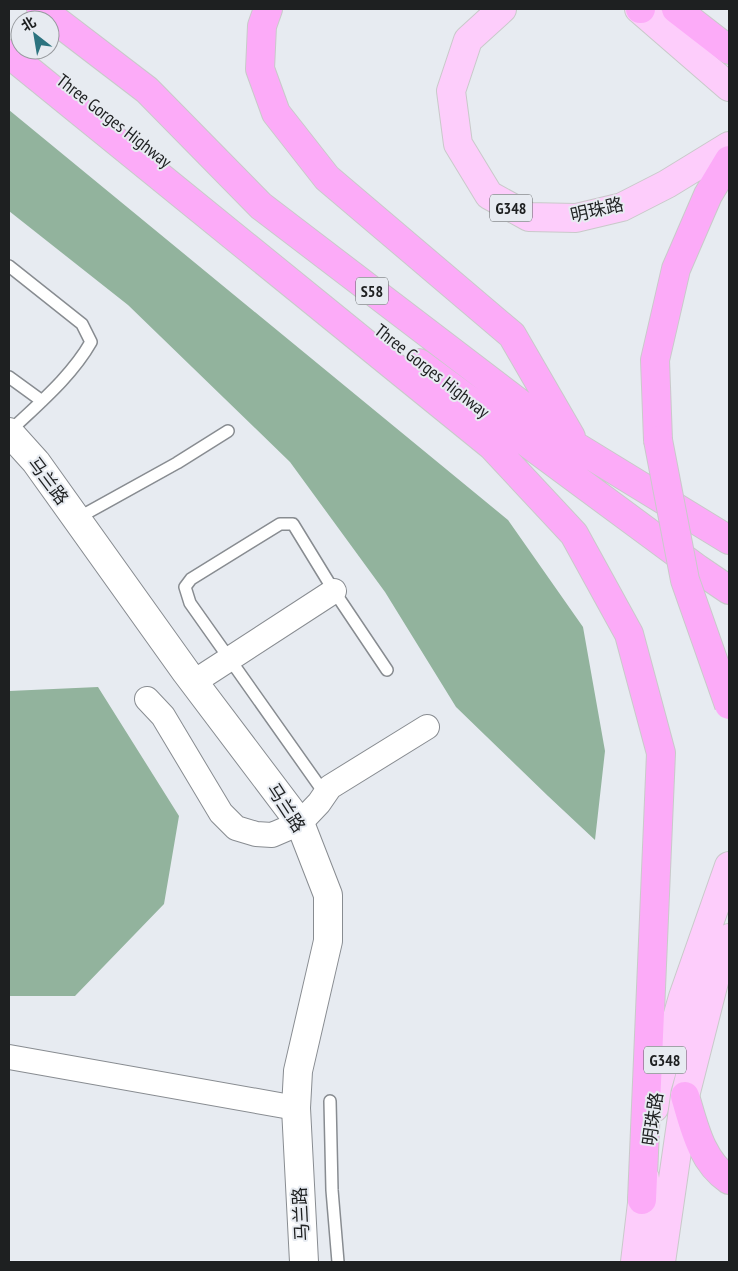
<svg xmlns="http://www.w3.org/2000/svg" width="738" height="1271" font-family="'PT Sans Narrow','Noto Sans SC',sans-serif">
	<rect width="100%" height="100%" fill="#e7ebf1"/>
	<path fill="#92b39d" d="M9,110L508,520L583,627L605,751L595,840L548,796L456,707L385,592L290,462L128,305L9,211Z
		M98,687L179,816L164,904L75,996H9V691Z"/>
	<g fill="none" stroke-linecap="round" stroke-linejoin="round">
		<g stroke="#888c91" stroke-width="14">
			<path id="lane" d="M9,266L82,324L91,342C71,377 38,404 9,432
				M9,377L42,401
				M76,519L177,463L228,431
				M325,794L190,603L185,587L191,579L280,524H293L334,591L387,670
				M330,1101L332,1190L338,1262"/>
		</g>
		<g stroke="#888c91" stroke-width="26">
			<path id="street" d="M194,682L334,591
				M147,699L163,716L221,813L236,828L256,834L272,835L300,823L319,803L330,787L427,727
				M9,1057L296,1108"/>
		</g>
		<g stroke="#888c91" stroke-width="30">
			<path id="secondary" d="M9,432L36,462L186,672L300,823L328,895V941L298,1071L296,1108L304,1262"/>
		</g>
		<g stroke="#c9c9ca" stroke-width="30">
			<path id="primary" d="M502,9L468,40L451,91L458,144L489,195L529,217L576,218L622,207L667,184L729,146
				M639,9L729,87
				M654,1108L657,1087L683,997L729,866
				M635,1262L645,1178
				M661,1262L685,1096L715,978L729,938"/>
		</g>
		<g stroke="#c9c9ca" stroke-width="30">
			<path id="highway" d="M41,9L147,90L261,206L577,447L729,540
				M268,9L262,26L260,69L276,113L327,178L512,335L571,437
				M640,9H641
				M676,9L729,50
				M9,54L492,446L574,534L629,634L661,753L642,1200
				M419,363L698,569L729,590
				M658,440L655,360L676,269L708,195L729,160
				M685,1096C694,1126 701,1161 729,1180"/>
		</g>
		<use href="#lane" stroke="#fff" stroke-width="11"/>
		<use href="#street" stroke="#fff" stroke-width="24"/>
		<use href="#secondary" stroke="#fff" stroke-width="28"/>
		<use href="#primary" stroke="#fdcdfb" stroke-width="28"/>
		<use href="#highway" stroke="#fcabf8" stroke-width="28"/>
		<g stroke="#c9c9ca" stroke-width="30" stroke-linecap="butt">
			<path id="highway-bridge" d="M658,440L685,580L729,705"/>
		</g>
		<use href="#highway-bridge" stroke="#fcabf8" stroke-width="28"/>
	</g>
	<g text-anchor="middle" stroke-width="4" stroke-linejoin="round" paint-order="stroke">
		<g fill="#e7ebf1" stroke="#5a5d5f" stroke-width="1">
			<rect x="490" y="194.5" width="42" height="27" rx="4"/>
			<rect x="356" y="277.5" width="32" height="27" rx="4"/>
			<rect x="644" y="1046.5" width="42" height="27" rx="4"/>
		</g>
		<g font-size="16" font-weight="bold" fill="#1e2021">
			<text x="511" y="214">G348</text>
			<text x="372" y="297">S58</text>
			<text x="665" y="1066">G348</text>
		</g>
		<g font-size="18" fill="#1e2021" stroke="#e7ebf1">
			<text transform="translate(114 121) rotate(38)" y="6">Three Gorges Highway</text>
			<text transform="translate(597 210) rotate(-13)" y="6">明珠路</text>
			<text transform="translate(432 371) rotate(38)" y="6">Three Gorges Highway</text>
			<text transform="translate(48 481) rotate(53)" y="6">马兰路</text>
			<text transform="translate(286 808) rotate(57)" y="6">马兰路</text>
			<text transform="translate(653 1119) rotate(-82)" y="6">明珠路</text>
			<text transform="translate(301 1214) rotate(-93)" y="6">马兰路</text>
		</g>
	</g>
	<rect width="738" height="1271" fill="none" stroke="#1e2021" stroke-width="20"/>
	<g transform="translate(35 35) rotate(329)"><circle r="24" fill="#e7ebf1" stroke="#979a9e"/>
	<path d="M0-4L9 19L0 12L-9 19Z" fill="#2c737f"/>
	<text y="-8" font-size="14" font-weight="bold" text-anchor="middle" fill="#1e2021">北</text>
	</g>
</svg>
